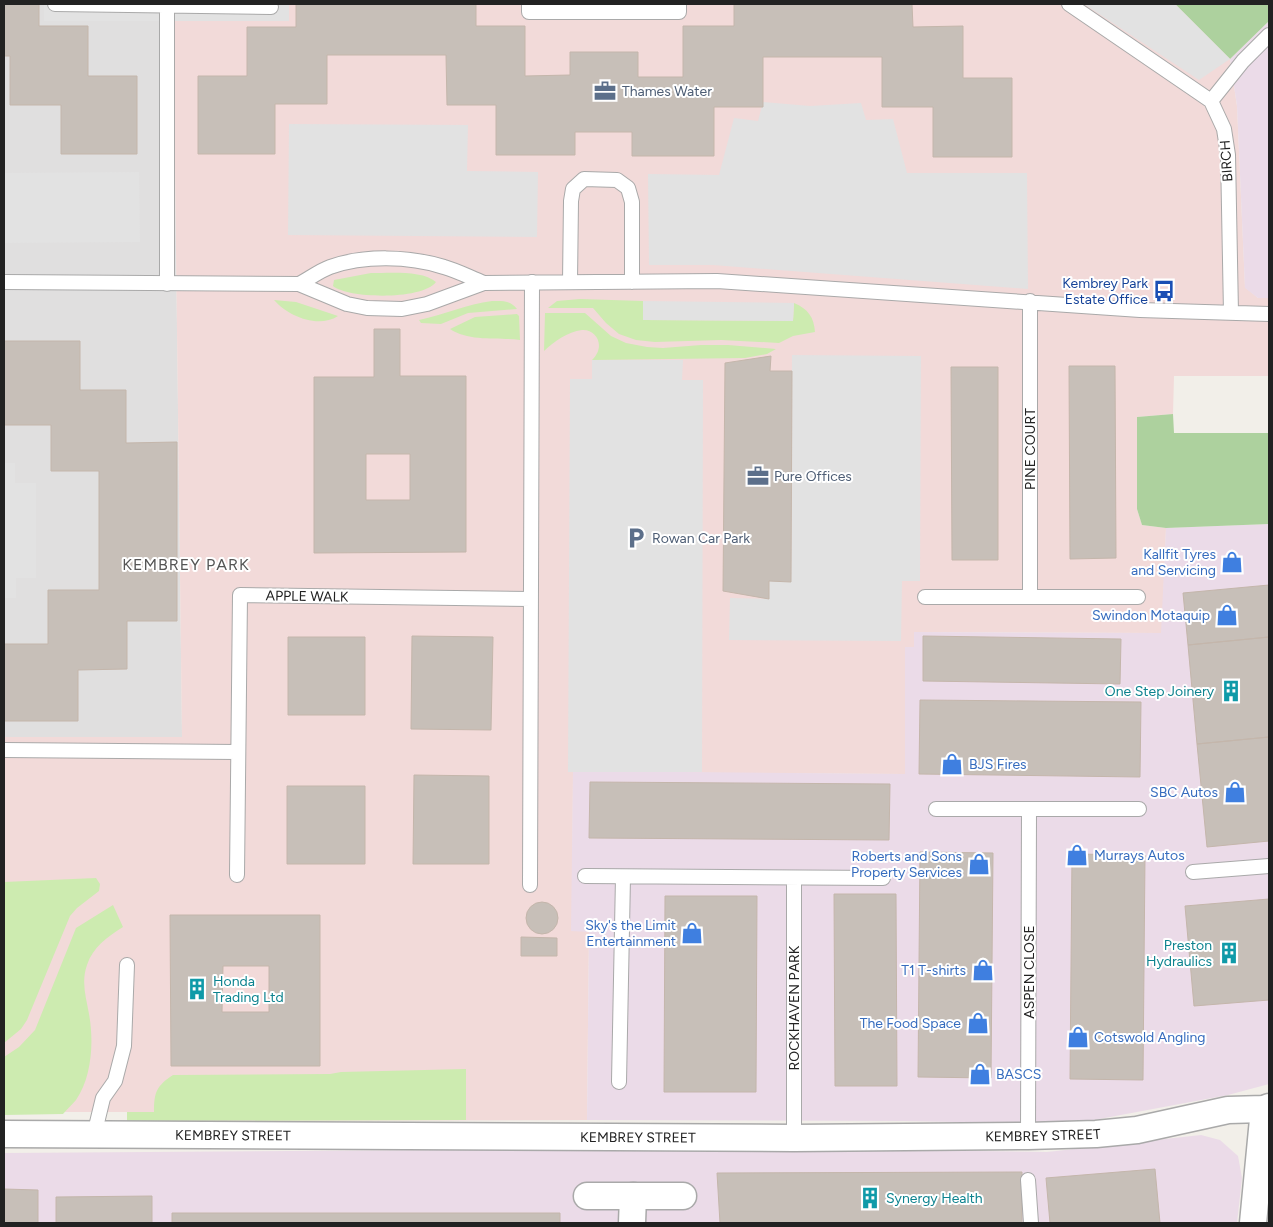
<svg xmlns="http://www.w3.org/2000/svg" width="1273" height="1227" font-family="Figtree,sans-serif">
	<rect width="100%" height="100%" fill="#f2efe9"/>
	<path fill="#e0dfdf" d="M4,4H173L182,737H4Z"/>
	<path fill="#f2dad9" d="M173,4H1175L1230,59L1237,106L1245,287L1258,298H1269V376H1174L1173,414L1137,417V509L1142,525L1166,528L1162,633L914,632V647H905V774L573,772L572,931H589L587,1120L127,1121V1112H4V737H182Z"/>
	<path fill="#ebdbe8" d="M1269,21V298H1258L1245,288L1237,106L1230,59Z
		M1269,524V1084L1228,1095L1094,1120L1008,1123L904,1121L587,1120L589,932L571,931L573,771L905,774V647H914V632L1161,633L1166,528Z
		M1201,1135L1220,1140L1238,1156L1242,1178L1237,1223H4V1153L752,1148L1047,1152Z"/>
	<path fill="#cdebb0" d="M371,273C389,273 423,270 436,282C423,300 349,299 333,286L334,280Z
		M580,299L643,301V320L793,321L794,303C808,309 814,317 815,332L793,336L779,343L721,340L655,342L636,340L619,334L606,323L593,308H548L557,301Z
		M274,300L296,302L338,316C318,329 288,316 274,300Z
		M492,301C502,301 510,300 517,309L468,313L441,324L421,323L419,320C444,315 467,304 492,301Z
		M545,313H585L611,336L626,343L647,347L663,348L701,345H728L776,349L767,354L745,358L592,360C606,347 597,329 582,330C567,332 555,341 544,351Z
		M517,314L519,316L520,340C498,337 469,342 450,329L475,317Z
		M96,878L100,884L99,891L77,908L70,916L27,1020L21,1029L4,1043V882Z
		M113,905L123,927C107,937 93,947 87,965C81,982 86,997 89,1014C94,1041 92,1077 76,1100C72,1105 67,1109 63,1114L4,1115V1057L19,1047L35,1030L76,928Z
		M466,1069V1120L127,1121V1112H154C154,1093 156,1086 173,1075L330,1074L341,1072Z"/>
	<path fill="#add19e" d="M1175,4H1269V21L1230,59Z
		M1173,414L1174,433H1269V524L1166,528L1142,525L1137,509V417Z"/>
	<path fill="#e2e2e2" d="M44,4H289V21H44Z
		M1084,4H1175L1230,59L1199,80Z
		M763,102L810,106L861,103L866,120L893,119L907,173H1027L1028,289L713,265H649L648,174L719,175L734,118L758,121Z
		M289,124L468,125L467,171L538,172L537,237L288,235Z
		M139,172L140,242L4,243V173Z
		M643,301L794,303L793,321L643,320Z
		M792,355L921,356L920,581H902L901,641L729,640L730,598L769,599V581H791Z
		M592,360H683L682,380H703L702,772H568L570,379H592Z
		M4,463H15V483H36V578H16V598H4Z"/>
	<path fill="#c7bfb8" stroke="#c4b6ab" fill-rule="evenodd" d="M4,4H39V26H88V76H137V154H61V105H10V56H4Z
		M296,4H476V26H525V76L570,75V52H638V77H683V26H734V4H912L913,27L963,26V78H1012V157H933V107H882V57H763V107H714V156H632V132H575V155H496V105H447L446,55H327V104H275V154H198V76H247V27H296Z
		M374,329H400V376H466V552L314,553V377H374ZM366,454H410V500H366Z
		M4,341H80V390H126V443L177,442V621H127V669L78,670V721H4V644H48V590H99V471H51V425H4Z
		M771,356L770,371H792L791,582L769,581V599L723,591L725,363Z
		M1069,366H1115L1116,558L1070,559Z
		M951,367H998V560H952Z
		M1269,585V637L1188,645L1183,593Z
		M412,636L493,637L491,730L411,729Z
		M923,636L1121,639L1120,684L923,681Z
		M288,637H365V715H288Z
		M1269,637V737L1197,744L1188,645Z
		M920,700L1141,702L1140,777L919,774Z
		M1269,737V841L1207,847L1197,744Z
		M414,775L489,776V864H413Z
		M590,782L890,784L889,840L589,838Z
		M287,786H365V864H287Z
		M920,852L993,853L991,1078L918,1077Z
		M1072,854L1145,855L1143,1080L1070,1079Z
		M834,894H896L897,1086H835Z
		M665,896H757L756,1092H664Z
		M1269,899V1000L1194,1006L1185,906Z
		M526 918a16 16 0 1 1 32 0a16 16 0 1 1-32 0Z
		M170,915H320V1066H171ZM223,966H269V1012H222Z
		M521,937L557,938V956H521Z
		M1155,1169L1160,1223H1050L1046,1178Z
		M1022,1172V1223H720L717,1173Z
		M4,1189L38,1190V1223H4Z
		M152,1196V1223H56V1197Z
		M172,1213H560V1223H172Z"/>
	<g fill="none" stroke-linecap="round" stroke-linejoin="round">
		<g stroke="#a9a9a9" stroke-width="16">
			<path id="service" d="M55,4L271,7
				M529,4V12H679V4
				M1069,4L1211,101
				M4,282L299,284L347,304L367,308L402,309L427,304L484,283L717,281L1140,310L1269,314
				M570,282L571,201L573,189L584,179L617,180L628,188L632,202V282
				M167,284V4
				M299,284C309,279 319,271 330,267C364,255 409,256 444,267C458,271 471,278 484,283
				M1030,301V597
				M1231,313L1228,155L1224,129L1211,101L1243,61L1269,35
				M925,597H1138
				M4,750L237,752
				M936,809H1139
				M1193,872L1269,866
				M237,875L240,595L531,599
				M585,876L883,878
				M530,885L532,282
				M619,1082L623,877
				M94,1135L103,1098L115,1081L124,1046L127,965
				M1028,1136L1029,809
				M794,1138V878
				M1028,1180L1031,1223"/>
		</g>
		<g stroke="#a9a9a9" stroke-width="29">
			<g id="minor">
				<path id="s1" d="M4,1134L794,1138L1028,1136L1096,1134L1137,1130L1228,1110L1264,1109L1269,1107"/>
				<path d="M587,1196H683"/>
				<path d="M632,1223L633,1196"/>
				<path d="M1253,1223L1264,1109"/>
			</g>
		</g>
		<use href="#service" stroke="#fff" stroke-width="14"/>
		<use href="#minor" stroke="#fff" stroke-width="26"/>
	</g>
	<defs>
		<g id="office-bare" transform="scale(1.725)"><path d="M-6-3h4V-5.5h4V-3h4V5H-6ZM-1-4.5V-3h2v-1.5ZM-6 0V1H6V0Z" fill="#5c6f8a" stroke="#fff" stroke-width="2.5" paint-order="stroke"/></g>
		<g id="bus-bare" transform="scale(1.725)"><path d="M-5-6H5V4H4V6H2V4H-2V6H-4V4H-5ZM-3.5-4V0h7V-4ZM-3.5 1.2v1.5H-2V1.2ZM2 1.2v1.5H3.5V1.2Z" fill="#1a4fb4" stroke="#fff" stroke-width="2.5" paint-order="stroke"/></g>
		<g id="parking-bare" transform="scale(1.725)"><path d="M-3.5-5.5H1a3.5 3.5 0 0 1 0 7H-1V5.5H-3.5ZM-1-3.4V-.6H.8a1.4 1.4 0 0 0 0-2.8Z" fill="#5c6f8a" stroke="#fff" stroke-width="2.5" paint-order="stroke"/></g>
		<g id="shop-bare" transform="scale(1.725)"><path d="M-5-2.5h2.3a2.7 3.5 0 0 1 5.4 0H5L5.5 6h-11ZM-1.5-2.5h3a1.5 2.3 0 0 0-3 0Z" fill="#3f7fe0" stroke="#fff" stroke-width="2.5" paint-order="stroke"/></g>
		<g id="building-bare" transform="scale(1.725)"><path d="M-4-6H4V6H1V3H-1V6H-4ZM-2.5-4.3h1.7v1.8h-1.7ZM.8-4.3h1.7v1.8H.8ZM-2.5-1h1.7V.8h-1.7ZM.8-1h1.7V.8H.8Z" fill="#0f9aa8" stroke="#fff" stroke-width="2.5" paint-order="stroke"/></g>
	</defs>
	<g fill-rule="evenodd">
		<use href="#office-bare" x="605" y="91"/>
		<use href="#bus-bare" x="1164" y="291"/>
		<use href="#office-bare" x="758" y="476"/>
		<use href="#parking-bare" x="636" y="538"/>
		<use href="#shop-bare" x="1232" y="562"/>
		<use href="#shop-bare" x="1227" y="615"/>
		<use href="#building-bare" x="1231" y="691"/>
		<use href="#shop-bare" x="952" y="764"/>
		<use href="#shop-bare" x="1235" y="792"/>
		<use href="#shop-bare" x="1077" y="855"/>
		<use href="#shop-bare" x="979" y="864"/>
		<use href="#shop-bare" x="692" y="933"/>
		<use href="#building-bare" x="1229" y="953"/>
		<use href="#shop-bare" x="983" y="970"/>
		<use href="#building-bare" x="197" y="989"/>
		<use href="#shop-bare" x="978" y="1023"/>
		<use href="#shop-bare" x="1078" y="1037"/>
		<use href="#shop-bare" x="980" y="1074"/>
		<use href="#building-bare" x="870" y="1198"/>
	</g>
	<g text-anchor="middle" stroke-width="4" stroke-linejoin="round" paint-order="stroke">
		<g font-size="14" fill="#4e5e75" stroke="#fff" text-anchor="start">
			<text x="622" y="96">Thames Water</text>
			<text x="774" y="481">Pure Offices</text>
			<text x="652" y="543">Rowan Car Park</text>
		</g>
		<g font-size="14" fill="#222" stroke="#fff">
			<text transform="translate(1226 161) rotate(-94)" y="5">BIRCH</text>
			<text transform="translate(1030 449) rotate(-90)" y="5">PINE COURT</text>
			<text transform="translate(307 596) rotate(1)" y="5">APPLE WALK</text>
			<text transform="translate(1029 972) rotate(-90)" y="5">ASPEN CLOSE</text>
			<text transform="translate(794 1008) rotate(-90)" y="5">ROCKHAVEN PARK</text>
			<text dy="5" stroke="none"><textPath href="#s1" startOffset="1039">KEMBREY STREET</textPath></text>
			<text dy="5" stroke="none"><textPath href="#s1" startOffset="229">KEMBREY STREET</textPath></text>
			<text dy="5" stroke="none"><textPath href="#s1" startOffset="634">KEMBREY STREET</textPath></text>
		</g>
		<g font-size="14" fill="#164399" stroke="#fff" text-anchor="end">
			<text x="1148" y="288">Kembrey Park<tspan x="1148" dy="16">Estate Office</tspan></text>
		</g>
		<g font-size="14" fill="#366cbe" stroke="#fff" text-anchor="end">
			<text x="1216" y="559">Kallfit Tyres<tspan x="1216" dy="16">and Servicing</tspan></text>
			<text x="1210" y="620">Swindon Motaquip</text>
			<text x="969" y="769" text-anchor="start">BJS Fires</text>
			<text x="1218" y="797">SBC Autos</text>
			<text x="1094" y="860" text-anchor="start">Murrays Autos</text>
			<text x="962" y="861">Roberts and Sons<tspan x="962" dy="16">Property Services</tspan></text>
			<text x="676" y="930">Sky's the Limit<tspan x="676" dy="16">Entertainment</tspan></text>
			<text x="966" y="975">T1 T-shirts</text>
			<text x="961" y="1028">The Food Space</text>
			<text x="1094" y="1042" text-anchor="start">Cotswold Angling</text>
			<text x="996" y="1079" text-anchor="start">BASCS</text>
		</g>
		<g font-size="14" fill="#0d838f" stroke="#fff" text-anchor="end">
			<text x="1214" y="696">One Step Joinery</text>
			<text x="1212" y="950">Preston<tspan x="1212" dy="16">Hydraulics</tspan></text>
			<text x="213" y="986" text-anchor="start">Honda<tspan x="213" dy="16">Trading Ltd</tspan></text>
			<text x="886" y="1203" text-anchor="start">Synergy Health</text>
		</g>
		<g font-size="16" letter-spacing="1" fill="#555" stroke="#fff">
			<text x="186" y="570">KEMBREY PARK</text>
		</g>
	</g>
	<rect width="1273" height="1227" fill="none" stroke="#222222" stroke-width="10"/>
</svg>
